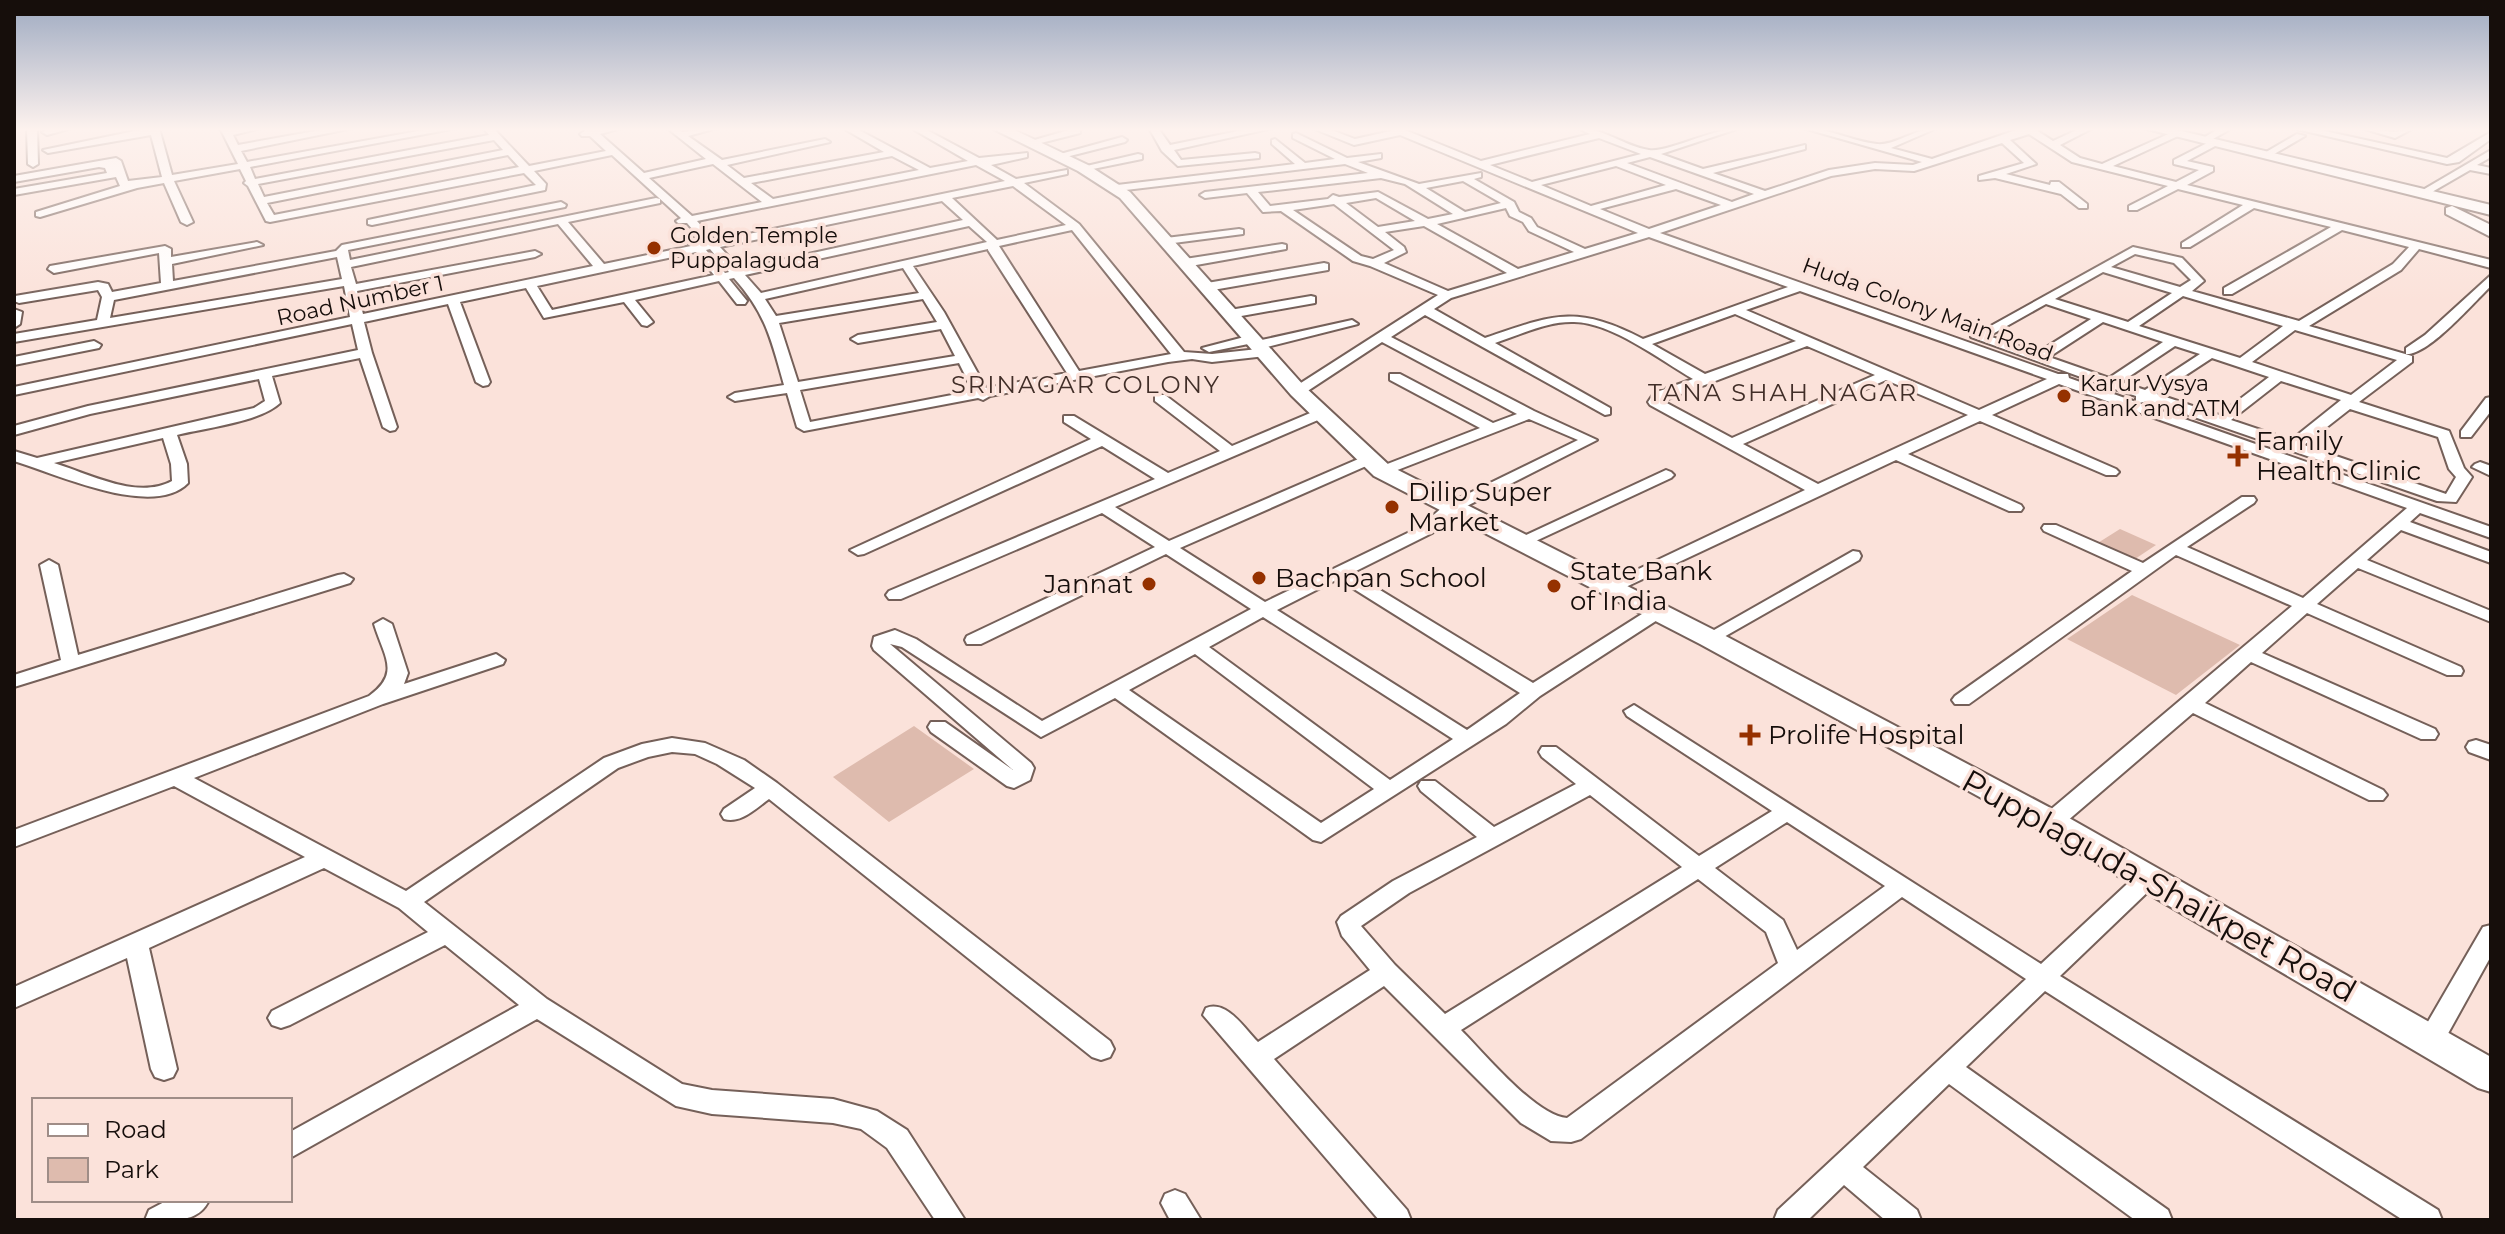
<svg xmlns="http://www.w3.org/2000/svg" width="2505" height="1234" font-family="Montserrat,sans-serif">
	<rect width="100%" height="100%" fill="#fbe2da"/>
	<path fill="#debbae" d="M2120,529L2156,545L2129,563L2093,546Z
		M2132,595L2240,645L2176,695L2067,639Z
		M914,726L974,769L889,822L833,777Z"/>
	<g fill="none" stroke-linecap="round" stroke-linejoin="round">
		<g stroke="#756059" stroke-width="4">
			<path id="street" d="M27,128H37L38,164L33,167L28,164Z
				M51,128H72L47,135L42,132Z
				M149,128H159L172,175L238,164L220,128H261L233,135L238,145L332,128H353L241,151L247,162L435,128H457L250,167L255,179L489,135L483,128H493L529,166L606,151L590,136H582L580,134L585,131L583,128H621L600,134L644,173L706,159L667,128H677L682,132L717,128L688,136L722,160L825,139L830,142L727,165L744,178L884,152L843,128H855L930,168L968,161L911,128H923L979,158L1027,153V157L991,165L1016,179L1067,170V174L1024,183L1079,224L1184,352L1212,354L1258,349L1253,348V343L1209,352L1202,348L1252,335L1257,336V341L1352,320L1358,324L1259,349H1271L1273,352L1266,356L1212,362L1192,359L1168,362L990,396L983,400L978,398L804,431L797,427L787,393L735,401L728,397L735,393L784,385C771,339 766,314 734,278L729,279L747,301L745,304H737L719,281L635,300L653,322L647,326L642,325L624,302L544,318L526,288L460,302L490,382L488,385L483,386L476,382L448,304L364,322L372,353L397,427L395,430L390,431L383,427L360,358L272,376L280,403C260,422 205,428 177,435L187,464L188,483C153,519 57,474 14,461V451L37,458L254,408L265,401L259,379L90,414L14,435V426L88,406L358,350L352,324L14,395V387L350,317L344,286L14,342V334L97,320L102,297L98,290L19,303L14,301L15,296L98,282L108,284L112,292L161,283L159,253L54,273L48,269L50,266L165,246L171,249V257L257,242L263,245L172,264L173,281L336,251L342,245L561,202L566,205L565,207L348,250L350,260L656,198L660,199V203L568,222L604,264L691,246L687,241L693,238L704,243L687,223H678L676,221L681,218L612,155L534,171L546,184L545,190L372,225L368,224V220L536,185L524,173L270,222L266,221L248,186L244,183L246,181L240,169L174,181L193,222L187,225L181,222L164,183L137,188L40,217L36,216V212L120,186L116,177L14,195V189L107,173L105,168L99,167L14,182V176L116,158L121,161L128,181L162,177L151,135L48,153L43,150ZM494,140L503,150L264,197L258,184ZM508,155L519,167L274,215L267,203ZM892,156L919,170L773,199L751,183ZM713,164L762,202L692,216L649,178ZM976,165L1005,181L715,241L697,221ZM1013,186L1066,225L997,240L952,198ZM942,201L963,220L740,269L720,247ZM558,224L593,266L363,314L357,291L535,257L541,254L535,251L356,284L351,267ZM969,226L987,242L761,293L745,275ZM1072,230L1171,354L1079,371L999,246ZM710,249L729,272L725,273L706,250ZM988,249V250L1067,373L986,388L944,312L913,266ZM696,252L714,275L552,310L537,286ZM337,257L342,279L110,318L114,300ZM903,268L919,293L776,316L765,299ZM923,299L937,322L858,335L851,339L858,343L941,329L955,356L798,382L779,323ZM959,363L973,391L810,422L800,390ZM163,438L171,464L172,481C137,500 90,474 54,463Z
				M1076,128L1080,129V133L1029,146L1024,143Z
				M1149,128H1158L1170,145L1253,128H1273L1174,150L1181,160L1255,153L1259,154V158L1178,166L1162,151Z
				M1312,128H1326L1355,139L1391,131L1387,128H1400L1481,161L1590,134L1578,128C1604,128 1624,146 1649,150C1667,153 1714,128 1740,128L1661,154L1703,169L1805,145V149L1713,173L1765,191L1829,170L1875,163L1913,165L1922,162L1803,128C1829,128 1851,141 1877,144C1894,146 1917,128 1937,128L1891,148L1932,159L2022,128H2033L2053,141L2081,128H2093L2060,145L2080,158L2102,164L2175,131L2178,132V136L2113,166L2176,182L2199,170L2174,164V160L2211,141H2217V145L2187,161L2213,167V171L2187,185L2491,260V268L2419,249L2401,270L2309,326L2412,356V362L2359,402L2449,431L2464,468L2472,477L2456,502L2437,501L2148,401L2139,403L2491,527V538L2420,513L2410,522L2491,552V563L2401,530L2367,560L2491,611V622L2358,568L2317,604L2461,667L2463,671L2461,675H2447L2307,613L2262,653L2435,729L2438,734L2435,739H2421L2251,662L2205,703L2383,790L2387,795L2383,800H2369L2193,713L2059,828L2051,830L2043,828L2040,822L2043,816L2292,606L2176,555L1969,704H1955L1952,700L1955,696L2132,571L2044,531L2042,528L2044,525H2056L2143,563L2242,497H2254L2256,500L2254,503L2187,547L2303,598L2407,508L2059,384L1992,415L2116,469L2119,472L2116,475H2106L1980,421L1908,454L2021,505L2023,508L2021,511H2009L1896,460L1613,593L1607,592L1604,588L1607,584L1805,490L1650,405L1648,402L1654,393L1693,379C1660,360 1611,322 1574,322C1547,321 1520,335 1495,343L1610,408V414L1605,415L1425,315L1391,337L1534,411L1597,440L1457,511L1432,533L1352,573L1533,683L1653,607H1665L1668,611L1665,615L1540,696L1506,724L1321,842L1313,840L1115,698L1041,737L902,647L890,644L1031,763L1034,768L1030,780L1014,788L1007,786L931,732L928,727L931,722H945L1013,770L874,650L872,646L874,637L895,630L916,639L1042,721L1251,609L1166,554L981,644H967L965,640L967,636L1155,547L1102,513L901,599H889L886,595L889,591L1155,479L1102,446L864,554L858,555L850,550L1091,439L1064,422V416H1074L1168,473L1220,451L1155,401V395H1165L1232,446L1315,411H1325V417L1115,507L1169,541L1363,457H1373V463L1180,548L1265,602L1420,527L1445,505L1578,440L1529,419L1382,476L1377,474L1374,471L1377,468L1480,428L1390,380V374H1400L1493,423L1517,414L1382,342L1303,394H1293V388L1438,295L1370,266L1353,261L1281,211L1263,212L1247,193L1205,198L1200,195L1205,192L1368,173L1345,164L1117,191L1112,188L1117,185L1295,164L1272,144V140L1275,139L1305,163L1335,159L1293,138V134L1296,133L1347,158L1381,154V158L1358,162L1419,184L1481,173V177L1474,179L1514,202L1519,212L1531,218L1537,227L1585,249L1638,233L1400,135L1354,145ZM2029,134L2072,162L2168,186L2129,206V210H2137L2178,189L2243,205L2182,243V247H2190L2254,208L2331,227L2224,288V294H2232L2342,230L2409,247L2393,264L2299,321L2192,291L2204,281L2182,258L2133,247L1971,337L2100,384L2101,389L2112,388L2136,396V402L2069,378L2068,374H2058L1660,233L1831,176L1875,169L1914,171L2002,143L2024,163L1979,176V180L1995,178L2061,194L2079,208H2087V204L2059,182H2051L2050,185L2006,174L2036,164L2010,140ZM1599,138L1641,154L1532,182L1490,165ZM1650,157L1754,194L1732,202L1627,163ZM1616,166L1666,185L1591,206L1541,185ZM1381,178L1405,184L1453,214L1428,219L1378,192L1339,197L1333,195L1328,199L1270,206L1258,192ZM1463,181L1501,203L1465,212L1426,188ZM1676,189L1721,205L1649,229L1600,209ZM1376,198L1415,221L1378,227L1346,203ZM1334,204L1394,250L1373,259L1361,256L1293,210ZM1506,208L1510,216L1523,222L1529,231L1574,252L1518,269L1437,224ZM1424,226L1507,273L1448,291L1384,263L1406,252L1404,247L1385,232ZM1649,237L1788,287L1643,339C1575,304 1553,315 1485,338L1434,309L1451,298ZM2135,254L2174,263L2191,280L2180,287L2111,267ZM2103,272L2172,293L2128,322L2055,299ZM1800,291L2047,379L1979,410L1746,310ZM2183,296L2283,326L2240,358L2139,326ZM2046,304L2091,319L2037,353L1989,336ZM1735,314L1796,341L1705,374L1652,344ZM2103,322L2163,342L2109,378L2049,357ZM2295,330L2397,360L2351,395L2252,362ZM1807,346L1875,375L1732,438L1663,401ZM2175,346L2200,354L2145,390L2121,382ZM2212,358L2269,377L2219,415L2157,394ZM1886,380L1968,415L1818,484L1743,444ZM2281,381L2341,400L2291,440L2231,420ZM2350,409L2438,437L2449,469L2456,477L2446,494L2304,445ZM1338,579L1520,693L1467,730L1277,610ZM1263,617L1453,739L1390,780L1209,647ZM1195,654L1374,789L1321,823L1129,690Z
				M2220,128H2232L2206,143L2198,141Z
				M2292,128H2311L2447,158L2491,132V139L2459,162L2447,164Z
				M2361,128L2394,132L2414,128L2395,138Z
				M2297,134L2305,136L2269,157L2261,155Z
				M1122,137L1127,140L1125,142L1058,159L1053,156Z
				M2491,150V157L2477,165L2491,168V174L2470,170L2425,196L2416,194Z
				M1138,154L1142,155V159L1083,171L1078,168Z
				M1239,229L1243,230V234L1166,244L1160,241L1166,238Z
				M1282,244L1286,245V249L1185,267L1179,263L1185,259Z
				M1324,263L1328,264V270L1207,291L1201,287L1207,283Z
				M2491,275V286C2474,302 2428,356 2406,354V348L2425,335Z
				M1311,296L1315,297V303L1230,318L1224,314L1230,310Z
				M14,309L22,312L20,324L14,328Z
				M94,341L101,345L99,348L14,365V357Z
				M2491,397V411L2471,437H2461V431L2486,398Z
				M2480,462L2491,466V476L2472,467L2475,464Z
				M1666,470L1671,472L1674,475L1671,478L1525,546L1519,547L1511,542Z
				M1853,551L1859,552L1861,556L1859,560L1715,642H1703L1700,638Z
				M49,560L58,565L78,655L338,575L344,574L353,579L350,583L14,687V675L61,660L40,565Z
				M383,619L392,624L408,673L404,684L496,654L505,660L503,664L383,704L194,778L406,891L604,758L642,744L672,738L705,743L744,760L777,783L1110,1041L1114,1049L1110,1057L1101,1060L1092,1057L769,799C756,808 741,824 724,819L721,814L724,809L755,788L717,764L695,754L672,752L648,757L618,768L424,902L547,999L682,1084L712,1090L833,1099L877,1111L907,1130L965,1220H935L887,1148L861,1129L833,1123L712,1114L676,1106L537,1019L290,1158V1132L519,1005L445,945L290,1025L281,1028L272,1025L268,1018L272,1011L428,932L399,908L324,868L149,948L177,1069L173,1077L164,1080L155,1077L151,1069L127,958L14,1008V987L305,857L174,786L14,847V830L369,696C401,673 384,657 374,624Z
				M1634,705L2041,964L2140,872L2148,869L2156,872L2159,878L2156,884L2060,976L2438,1210L2442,1220H2403L2045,991L1966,1067L2168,1210L2172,1220H2135L1949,1084L1863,1167L1917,1210L1921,1220H1885L1844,1185L1808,1220H1774L1778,1210L2026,979L1902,897L1581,1139L1571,1142L1551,1141L1521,1123L1384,986L1274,1059L1407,1210L1411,1220H1379L1203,1015L1206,1008C1227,1000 1244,1028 1258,1042L1370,970L1342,936L1337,922L1341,916L1393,881L1477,837L1421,791L1418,786L1421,781H1435L1494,827L1576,784L1542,757L1539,752L1542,747H1556L1699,856L1772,811L1627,716L1624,711ZM1590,795L1682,867L1445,1014L1395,965L1361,926L1409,893ZM1787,822L1885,886L1797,950L1783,920L1715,868ZM1698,879L1766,932L1778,963L1567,1118C1536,1116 1484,1053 1461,1030Z
				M2476,740L2491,745V760L2469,752L2466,747L2469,742Z
				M2491,925V956L2440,1048L2431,1051L2422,1048L2418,1040L2422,1032L2483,927Z
				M1175,1190L1185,1194L1201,1220H1170L1161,1203L1165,1194Z
				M168,1200H209C198,1225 168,1220 145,1220L149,1210Z"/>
		</g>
		<g stroke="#756059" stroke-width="4">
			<path id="secondary" d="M991,128H1010L1088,165L1130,192L1305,387L1390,466L1718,632L2062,814L2491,1057V1092L2478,1088L2040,830L1700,644L1374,476L1291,395L1120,198L1078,171Z
				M2143,128H2169L2491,205V215Z
				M2452,206L2491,225V237L2446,214V208Z"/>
		</g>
		<use href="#street" fill="#fff" fill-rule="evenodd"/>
		<use href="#secondary" fill="#fff" fill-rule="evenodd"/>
	</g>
	<linearGradient id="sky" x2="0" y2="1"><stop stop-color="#9eaac1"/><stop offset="0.43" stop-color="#fdf2ee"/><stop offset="1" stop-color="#fdf2ee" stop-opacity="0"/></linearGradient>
	<rect width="2505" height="301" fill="url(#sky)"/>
	<g fill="#953100" stroke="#fbe2da" stroke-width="3">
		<circle cx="654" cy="248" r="8"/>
		<circle cx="2064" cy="396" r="8"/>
		<path d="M2234 444h8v8h8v8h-8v8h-8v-8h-8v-8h8z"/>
		<circle cx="1392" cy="507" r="8"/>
		<circle cx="1259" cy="578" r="8"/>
		<circle cx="1149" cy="584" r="8"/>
		<circle cx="1554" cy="586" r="8"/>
		<path d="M1746 723h8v8h8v8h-8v8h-8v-8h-8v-8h8z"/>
	</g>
	<g text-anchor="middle" stroke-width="7" stroke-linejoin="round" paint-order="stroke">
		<g font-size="22" fill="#160e0b" stroke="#fbe2da" text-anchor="start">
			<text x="670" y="243">Golden Temple<tspan x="670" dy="25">Puppalaguda</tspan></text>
			<text x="2080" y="391">Karur Vysya<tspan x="2080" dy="25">Bank and ATM</tspan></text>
		</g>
		<g font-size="22" fill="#160e0b" stroke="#fbe2da">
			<text transform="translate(360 300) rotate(-12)" y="8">Road Number 1</text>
			<text transform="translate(1928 309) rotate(20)" y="8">Huda Colony Main Road</text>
		</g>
		<g font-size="24" letter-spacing="2" fill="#412e28" stroke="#fbe2da">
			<text x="1086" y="393">SRINAGAR COLONY</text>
			<text x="1783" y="401">TANA SHAH NAGAR</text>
		</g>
		<g font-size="26" fill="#160e0b" stroke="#fbe2da" text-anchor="start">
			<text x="2256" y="450">Family<tspan x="2256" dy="30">Health Clinic</tspan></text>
			<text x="1408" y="501">Dilip Super<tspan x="1408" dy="30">Market</tspan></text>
			<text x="1570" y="580">State Bank<tspan x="1570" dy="30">of India</tspan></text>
			<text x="1275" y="587">Bachpan School</text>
			<text x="1133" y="593" text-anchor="end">Jannat</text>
			<text x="1768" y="744">Prolife Hospital</text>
		</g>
		<g font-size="32" fill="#160e0b" stroke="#fbe2da">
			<text transform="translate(2159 886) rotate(29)" y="11">Pupplaguda-Shaikpet Road</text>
		</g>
	</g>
	<rect width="2505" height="1234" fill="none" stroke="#160e0b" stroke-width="32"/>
	<rect x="32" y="1098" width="260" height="104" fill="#fbe2da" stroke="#9f8d87" stroke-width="2"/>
	<rect x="48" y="1124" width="40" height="12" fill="#ffffff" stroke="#9f8d87" stroke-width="2"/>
	<text x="104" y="1138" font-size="24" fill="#160e0b">Road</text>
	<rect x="48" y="1158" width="40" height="24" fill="#debbae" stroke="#9f8d87" stroke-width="2"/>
	<text x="104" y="1178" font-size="24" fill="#160e0b">Park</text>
</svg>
